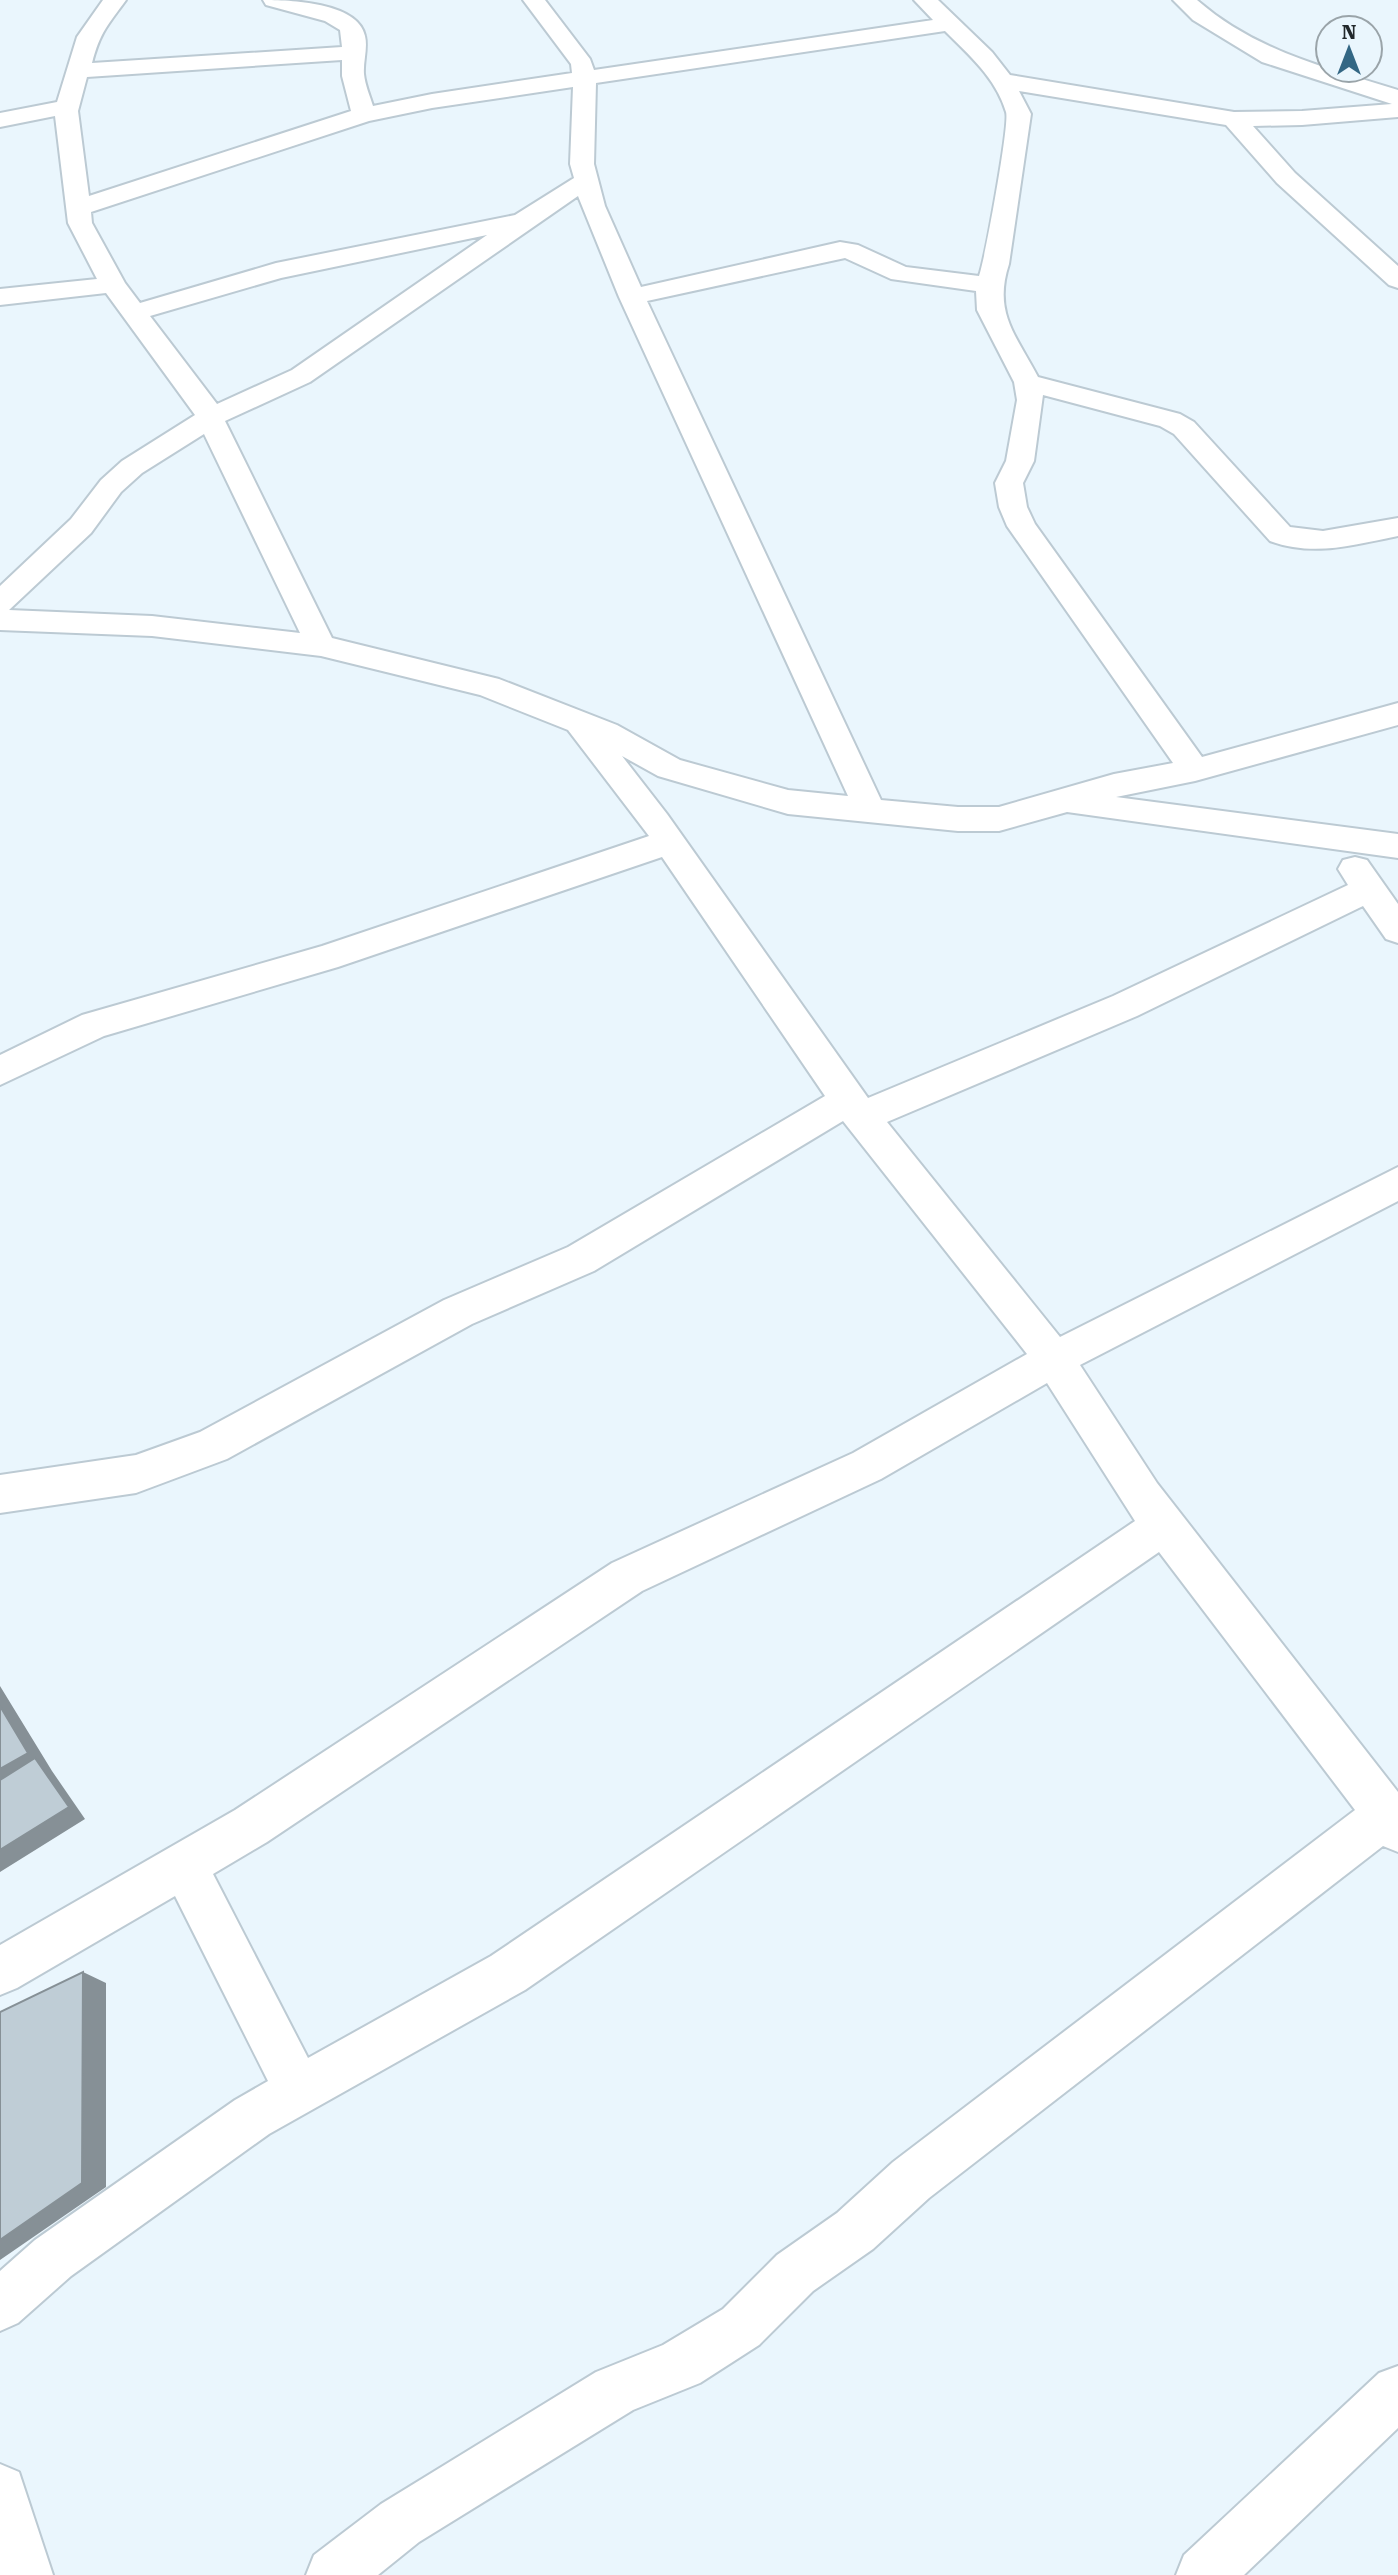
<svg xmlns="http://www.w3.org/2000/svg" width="1398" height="2575" font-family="'Roboto Serif',serif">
	<rect width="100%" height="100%" fill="#eaf6fd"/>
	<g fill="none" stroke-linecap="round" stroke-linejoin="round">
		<g stroke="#bccad3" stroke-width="4">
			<path id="minor" d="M103,0H126C108,25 100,32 92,63L342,47L340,30L325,21L266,5L263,0C289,0 358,2 365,36C368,48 363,62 364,74C365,85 370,96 373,106L432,94L572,73L571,64L523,0H545L590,59L594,70L933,20L914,0H938L992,52L1010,75L1234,112L1302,111L1392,104L1262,62L1193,20L1173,0H1197C1255,51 1327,68 1398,90V117L1302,125L1253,126L1295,173L1398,266V288L1389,285L1277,183L1226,125L1019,91L1031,114L1009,264C993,313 1016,335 1038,377L1180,414L1194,422L1290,527L1323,531L1398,518V536C1353,545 1314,557 1270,541L1174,434L1160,426L1043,395L1034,461L1023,483L1027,507L1035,524L1202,757L1398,703V725L1195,781L1116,797L1398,834V858L1067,812L999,831H958L788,814L658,776L622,756L667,814L868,1098L1113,996L1348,885L1338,869L1343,860L1355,857L1367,860L1398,904V943L1386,939L1363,906L1137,1016L887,1122L1060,1337L1398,1167V1201L1080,1365L1157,1483L1398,1792V1852L1383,1846L929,2198L873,2249L813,2291L759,2345L700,2383L633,2410L419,2542L378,2575H306L314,2555L381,2504L596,2372L663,2345L723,2309L777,2255L837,2213L893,2162L1355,1810L1159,1552L525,1990L269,2134L71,2276L18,2323L0,2331V2271L35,2240L235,2100L268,2081L175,1896L17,1988L0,1995V1945L235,1810L612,1563L853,1453L1027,1354L843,1121L594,1271L472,1324L227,1459L136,1493L0,1513V1475L136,1455L200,1432L444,1300L568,1247L825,1096L662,857L338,967L104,1036L0,1085V1055L82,1015L322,946L649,836L568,730L480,695L321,656L152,636L0,630V586L71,519L101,480L122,461L195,415L106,293L0,305V289L97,279L68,223L55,116L0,127V113L57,102L77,37ZM945,31C969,55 996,78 1006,112C1010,123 985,259 979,276L906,267L858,245L840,242L641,287L605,206L594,164L596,83ZM342,60V76L351,111L89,196L78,111L87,77ZM573,87L570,164L574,178L515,215L276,263L140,303L125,283L92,223L91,212L369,121L432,108ZM578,196L619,297L848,796L788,790L680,760L617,725L499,679L332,638L225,421L310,382ZM487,235L292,370L217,404L150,316L281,278ZM845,258L891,279L976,291L977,310L1014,382L1017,400L1006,461L995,483L999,507L1007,526L1173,763L1114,774L999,807H958L881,800L647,301ZM204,434L300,633L152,616L9,610L91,533L121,492L142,473ZM1047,1383L1135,1521L491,1956L308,2058L213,1874L267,1842L642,1591L881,1479Z
				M1398,2366V2428L1244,2575H1176L1184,2555L1379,2373Z
				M0,2464L19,2472L53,2575H0Z"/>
		</g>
		<use href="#minor" fill="#fff" fill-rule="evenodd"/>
	</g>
	<path fill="#869096" d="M0,1686L52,1771L85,1819L0,1872Z
		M83,1972L106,1983V2187L0,2260V2240Z"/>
	<path fill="#bfcdd6" stroke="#869096" stroke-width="2" d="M0,1706L28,1753L0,1769Z
		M35,1758L69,1807L0,1850V1780Z
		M83,1972L82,2183L0,2240V2012Z"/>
	<g transform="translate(1349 49)"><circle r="33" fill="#eaf6fd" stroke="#9aa4a9" stroke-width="2"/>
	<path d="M0-5L12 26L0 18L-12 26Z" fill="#336784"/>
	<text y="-10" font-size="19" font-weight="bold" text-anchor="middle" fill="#22282b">N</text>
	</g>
</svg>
